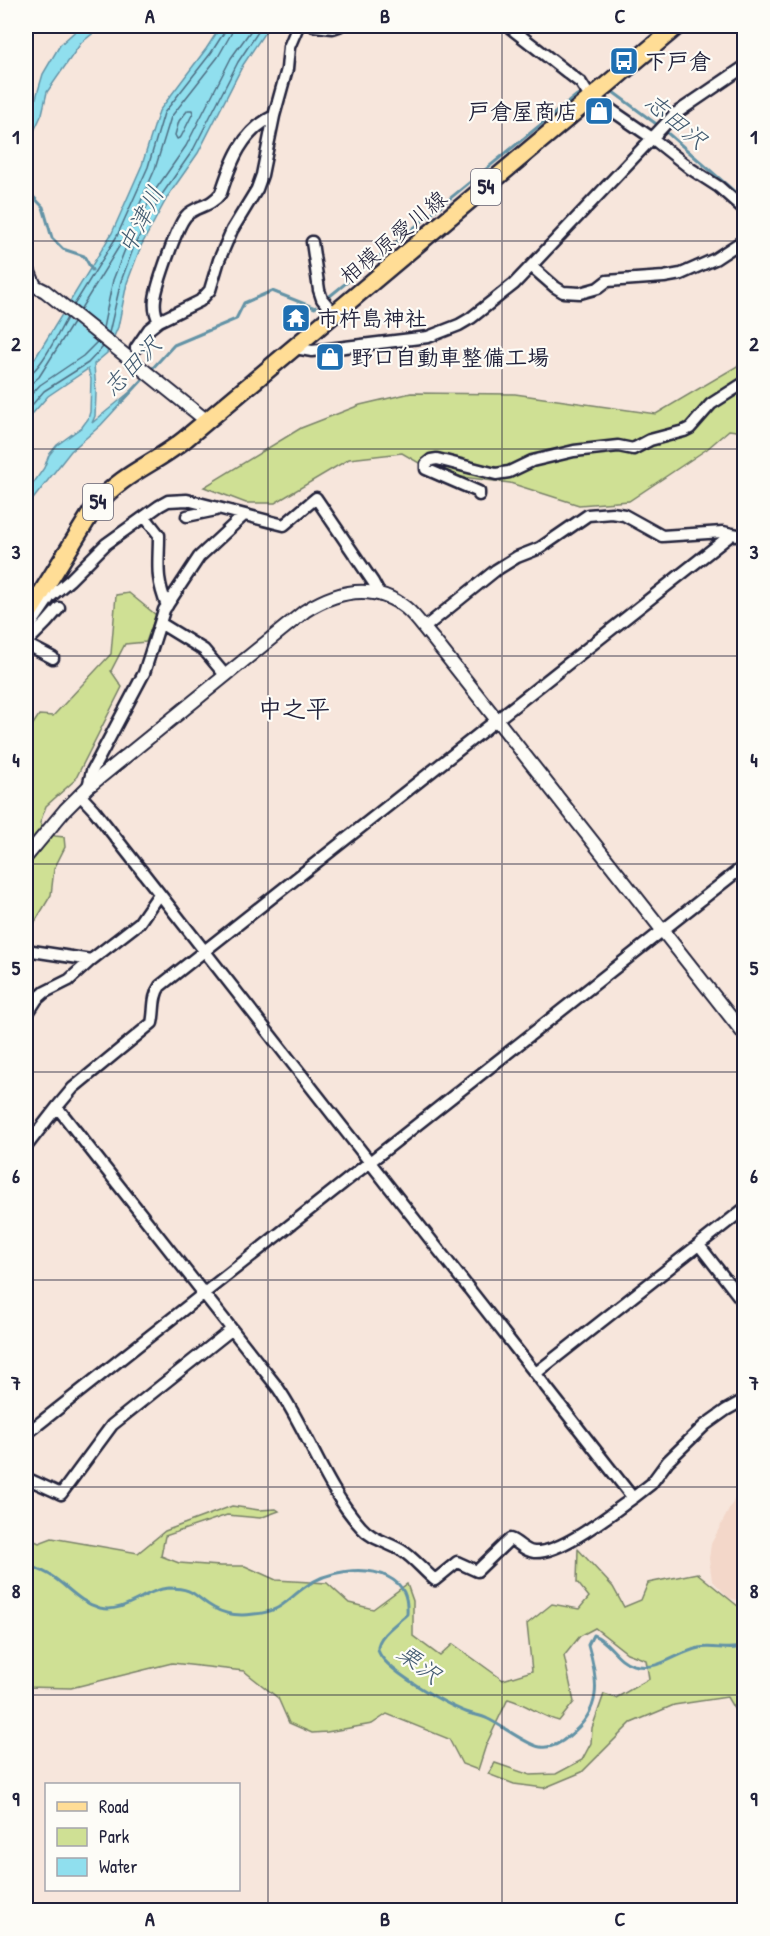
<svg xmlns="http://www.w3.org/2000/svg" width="770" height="1936" font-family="'Patrick Hand','Klee One',sans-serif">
	<rect width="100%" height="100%" fill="#f7e6dc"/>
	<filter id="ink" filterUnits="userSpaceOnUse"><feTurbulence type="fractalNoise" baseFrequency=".0167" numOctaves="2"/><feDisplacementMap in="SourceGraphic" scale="12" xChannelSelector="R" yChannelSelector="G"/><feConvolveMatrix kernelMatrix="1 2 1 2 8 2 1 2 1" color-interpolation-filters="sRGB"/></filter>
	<g filter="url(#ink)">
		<path fill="#f3d7c9" d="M744,1481V1602L729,1598L712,1580L709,1559L711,1544Z"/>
		<path fill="#cfe094" stroke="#788168" stroke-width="1.5" d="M744,362V432L729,430L707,449L629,501L579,505L510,483L438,474L402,453L349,459L275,503H246L204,487L301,428L360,405L411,393L515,394L656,414Z
			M129,593L156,615L146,642L125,644L111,671L122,687L75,780L46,806L40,823L55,836L64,837L65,847L54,869L51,895L26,937V735L39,715L53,716L111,654L116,595Z
			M232,1506L259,1510L276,1509L279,1511L260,1518L227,1515L165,1536L161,1556L179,1563L220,1566H245L276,1580L327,1583L349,1603L373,1609L407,1584L413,1601V1636L440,1656L453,1644L503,1680L532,1671L527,1624L552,1604L579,1609L589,1597L577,1582L578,1549L613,1587L624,1607L641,1600L648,1583L697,1573L744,1611V1707L734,1709L727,1697L674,1705L631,1723L582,1772L544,1788L514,1784L488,1774L495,1763L530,1775L556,1774L582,1760L591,1743L592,1728L604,1694L616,1698L649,1679L646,1660L627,1653L595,1628L580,1636L564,1656L574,1702L559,1721C541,1717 528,1704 508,1699L486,1745L478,1770L462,1764L449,1739L387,1714L372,1724L327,1732L312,1733L289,1723L278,1698L244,1671L172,1663L71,1688L26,1687V1537L39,1543L52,1538L138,1553L165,1531Z"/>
		<path fill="#90dfee" stroke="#6493a6" stroke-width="1.5" d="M81,26H102L81,43L47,92L42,114L26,148V117L33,108L43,74L60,45Z
			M221,26H269L243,65L198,153L168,196L141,246L127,283L118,327L107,353L94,364L96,393L95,416L92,423L136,387L101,425L71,451L26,508V494L44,468L49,455L57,445L82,427L88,419L90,412L91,379L88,369L48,396L26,421V373L112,233L142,165L159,111L206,49Z"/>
		<path fill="#f7e6dc" d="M67,299L116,338L110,353L59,313Z"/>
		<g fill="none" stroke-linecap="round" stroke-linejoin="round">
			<path stroke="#4e6e83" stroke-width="1.5" d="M233,26L231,34L218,57L171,117L155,169L131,224L132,228L136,227L156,189L186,146L231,58L254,26
				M188,110H192L193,113L181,137L177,139L175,135L179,121Z
				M74,305L117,236L148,167L164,113L211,53L225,31L226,26
				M80,310L120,245L125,244L126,247L113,280L103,328
				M109,333L121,281L135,244L163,193L193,150L238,62L262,26
				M26,375C39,374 59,331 67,318
				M26,383L33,382L39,377L73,323
				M26,400L40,385L83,356L97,342
				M26,412L44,391L88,363L103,347"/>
			<path stroke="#6493a6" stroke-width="3" d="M613,92L659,126
				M664,130L744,200
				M26,189L43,207L52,238L63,249L84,256L92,270
				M330,296L577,95
				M150,371L174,345L236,319L244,303L272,291L315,308L316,307
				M122,402L146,376
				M26,1566C61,1572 70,1600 100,1608C125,1614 146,1589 169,1588C196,1588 194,1597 214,1608C226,1615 240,1616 254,1614C281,1612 285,1601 305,1587C326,1571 364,1565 388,1577C404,1585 408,1597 407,1614C399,1622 377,1636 378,1649C380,1668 448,1705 466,1712C473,1715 480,1715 488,1719C501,1725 527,1745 540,1747C552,1749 561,1743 569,1736C602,1710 599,1682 588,1645L593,1635C610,1641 616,1660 633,1665C659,1672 675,1653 699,1648C715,1645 729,1652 744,1646"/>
			<g stroke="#22223b" stroke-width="15">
				<path id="minor" d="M314,26L333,28L339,26
					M508,26L581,83L588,94L652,138L691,169L719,187L744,209
					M312,242L319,290L322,299L335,315
					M531,266L555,287L563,292L580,293L598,288L607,281L664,277L681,274L715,259L744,240
					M159,321C155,314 154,307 155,299C157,284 177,226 186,216C196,205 210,208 221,193C231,162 242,131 274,116
					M136,348L149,329L159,321L200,301L210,290L219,260L232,230L257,189L262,175L274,116L287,69L289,47L298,26
					M295,348L312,351L428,337L459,325L471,318L514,284L675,114L744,67
					M479,495V492L426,469V464L431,460L437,459L496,474L509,472L532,461L574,451L618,446L633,449L650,440L684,431L690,428L711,404L744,383
					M187,516L216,510
					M145,517L159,535C159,566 155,576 167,606
					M26,620L33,622L50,597L70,580L106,544L159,506L168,501L187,500L284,525L316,498L373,582L380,595
					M424,628L496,570L517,557L540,548L588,515L612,513L624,515L662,536L723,532L732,534
					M26,643L46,623L59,608
					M26,644L53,658
					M225,675L204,650L160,623L164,610L199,557L243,516
					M88,787L92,771L144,673L160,623
					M80,795L94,810L633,1498L651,1484L668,1461L705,1425L726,1410L744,1400
					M26,950L91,960
					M26,1016L37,999L45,992L69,980L91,960L139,923L159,894
					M26,1147L57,1107
					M699,1245L744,1303
					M536,1373L744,1209
					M26,1434L744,866
					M26,1478L61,1494L112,1425L231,1330
					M633,1498C612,1513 561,1554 534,1552C523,1551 519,1542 510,1539L477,1571L457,1562L435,1580C424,1571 413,1557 401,1550C387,1542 371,1539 361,1527C324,1486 309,1433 278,1388L57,1107L73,1088L152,1023C155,1011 152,997 160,986L732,534L744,536"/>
			</g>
			<g stroke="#22223b" stroke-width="16">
				<path id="tertiary" d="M26,265L35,286
					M26,288L35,286L45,291L207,421
					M26,857L65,810L88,787L305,611C337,591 373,582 406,608C417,617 425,630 434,640L744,1034"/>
			</g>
			<g stroke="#22223b" stroke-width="21">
				<path id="primary" d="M26,618L96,505C123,473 153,465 184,440L677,26"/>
			</g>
			<use href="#minor" stroke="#fdfcf7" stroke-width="10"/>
			<use href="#tertiary" stroke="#fdfcf7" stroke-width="12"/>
			<use href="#primary" stroke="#ffdd96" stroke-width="16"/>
		</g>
	</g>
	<path fill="none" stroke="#22223b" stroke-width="1.5" stroke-opacity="0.55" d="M268,26V1910M502,26V1910M26,241H744M26,449H744M26,656H744M26,864H744M26,1072H744M26,1280H744M26,1487H744M26,1695H744"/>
	<defs>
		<g id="bus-square" transform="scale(1.5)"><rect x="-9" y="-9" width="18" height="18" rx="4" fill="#1f6fb2" stroke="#fdfcf7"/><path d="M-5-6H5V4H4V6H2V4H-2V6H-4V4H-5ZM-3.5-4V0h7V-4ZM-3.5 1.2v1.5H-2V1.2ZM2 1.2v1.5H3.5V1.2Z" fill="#fff"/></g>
		<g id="shop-square" transform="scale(1.5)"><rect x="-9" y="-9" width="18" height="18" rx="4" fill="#1f6fb2" stroke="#fdfcf7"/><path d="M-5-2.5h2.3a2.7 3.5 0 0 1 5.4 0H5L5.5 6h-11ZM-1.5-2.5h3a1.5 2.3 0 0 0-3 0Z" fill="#fff"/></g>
		<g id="temple-square" transform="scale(1.5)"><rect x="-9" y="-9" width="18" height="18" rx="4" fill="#1f6fb2" stroke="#fdfcf7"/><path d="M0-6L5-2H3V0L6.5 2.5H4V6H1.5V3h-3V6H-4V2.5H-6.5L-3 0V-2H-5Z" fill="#fff"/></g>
	</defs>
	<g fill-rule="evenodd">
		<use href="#bus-square" x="624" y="61"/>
		<use href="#shop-square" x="599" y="111"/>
		<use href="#temple-square" x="296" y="318"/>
		<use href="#shop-square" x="330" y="357"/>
	</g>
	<g text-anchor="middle" stroke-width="4.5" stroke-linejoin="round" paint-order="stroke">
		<g fill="#fdfcf7" stroke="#646373" stroke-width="1.5">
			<rect x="471" y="169" width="30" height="36" rx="4.5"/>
			<rect x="83" y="484" width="30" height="36" rx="4.5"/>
		</g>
		<g font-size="21" font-weight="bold" fill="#22223b">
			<text x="486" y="194">54</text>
			<text x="98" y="509">54</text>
		</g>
		<g font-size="22" font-weight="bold" fill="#22223b" stroke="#fdfcf7" text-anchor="start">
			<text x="645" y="69">下戸倉</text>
			<text x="578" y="119" text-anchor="end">戸倉屋商店</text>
			<text x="317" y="326">市杵島神社</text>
			<text x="351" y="365">野口自動車整備工場</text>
		</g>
		<g font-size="22" fill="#22223b" stroke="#fdfcf7">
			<text transform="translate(393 237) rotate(-40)" y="8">相模原愛川線</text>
		</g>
		<g font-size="24" font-style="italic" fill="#435b71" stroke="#fdfcf7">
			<text transform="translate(676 121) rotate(40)" y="8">志田沢</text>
			<text transform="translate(141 220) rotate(-63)" y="8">中津川</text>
			<text transform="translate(132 366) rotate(-46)" y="8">志田沢</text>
			<text transform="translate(419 1664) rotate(37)" y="8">栗沢</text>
		</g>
		<g font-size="24" font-weight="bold" fill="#22223b" stroke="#fdfcf7">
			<text x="294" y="717">中之平</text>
		</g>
	</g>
	<rect width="770" height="1936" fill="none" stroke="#fdfcf7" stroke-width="66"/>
	<rect x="45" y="1783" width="195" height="108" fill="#fdfcf7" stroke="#a5a5ac" stroke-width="1.5"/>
	<rect x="57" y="1802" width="30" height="9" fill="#ffdd96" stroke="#a5a5ac" stroke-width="1.5"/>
	<text x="99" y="1813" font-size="18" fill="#22223b">Road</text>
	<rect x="57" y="1828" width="30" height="18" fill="#cfe094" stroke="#a5a5ac" stroke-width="1.5"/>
	<text x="99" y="1843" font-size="18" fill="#22223b">Park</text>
	<rect x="57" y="1858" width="30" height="18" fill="#90dfee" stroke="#a5a5ac" stroke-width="1.5"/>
	<text x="99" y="1873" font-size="18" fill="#22223b">Water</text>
	<rect x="33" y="33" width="704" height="1870" fill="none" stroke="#22223b" stroke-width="2"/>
	<g font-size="20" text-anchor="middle" font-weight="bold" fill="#22223b">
		<text x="150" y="23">A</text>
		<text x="385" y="23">B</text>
		<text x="620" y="23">C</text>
		<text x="16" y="144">1</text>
		<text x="754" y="144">1</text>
		<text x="16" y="351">2</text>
		<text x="754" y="351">2</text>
		<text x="16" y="559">3</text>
		<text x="754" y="559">3</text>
		<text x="16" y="767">4</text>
		<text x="754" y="767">4</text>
		<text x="16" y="975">5</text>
		<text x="754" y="975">5</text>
		<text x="16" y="1183">6</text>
		<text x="754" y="1183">6</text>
		<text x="16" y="1390">7</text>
		<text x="754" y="1390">7</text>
		<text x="16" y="1598">8</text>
		<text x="754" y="1598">8</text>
		<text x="16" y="1806">9</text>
		<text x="754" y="1806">9</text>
		<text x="150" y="1926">A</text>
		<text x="385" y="1926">B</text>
		<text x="620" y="1926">C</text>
	</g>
</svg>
